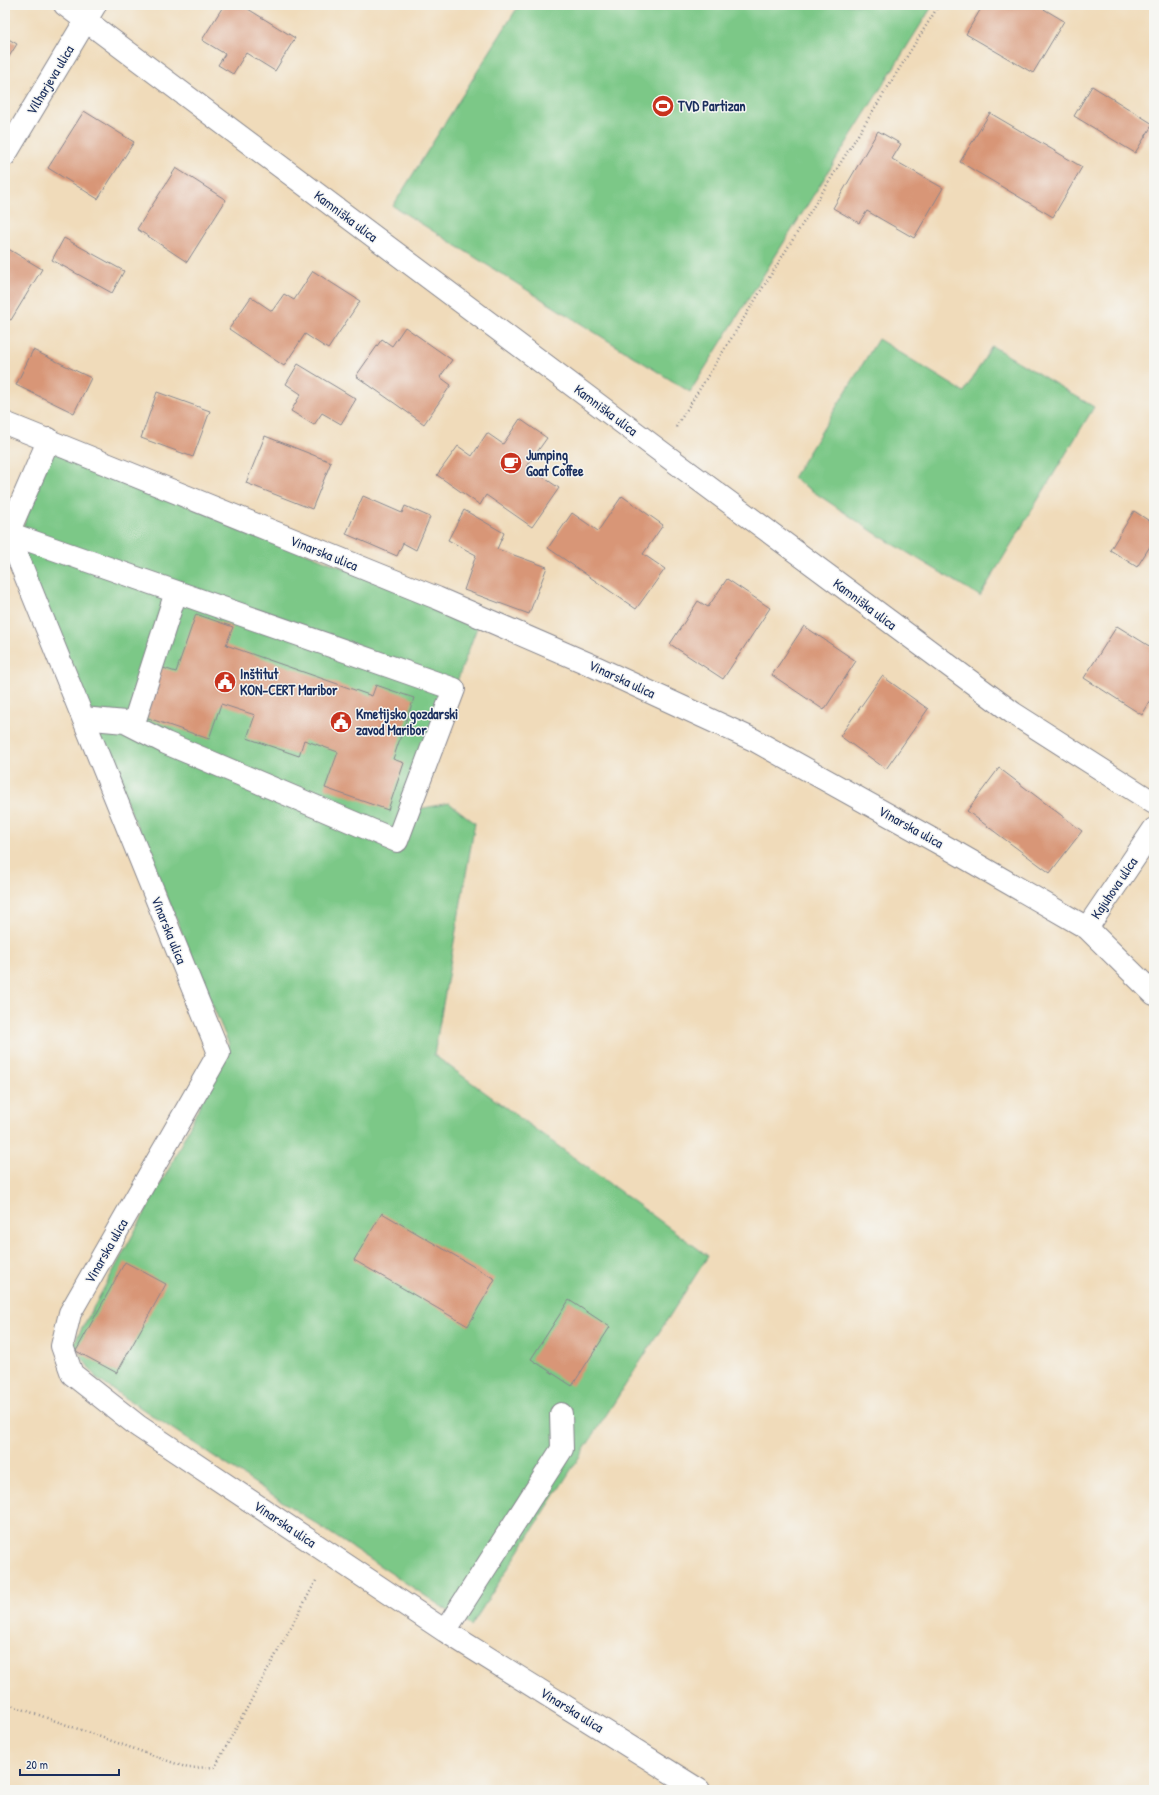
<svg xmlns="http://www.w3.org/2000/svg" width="1159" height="1795" font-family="'Patrick Hand',sans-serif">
	<rect width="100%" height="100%" fill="#f6f6f2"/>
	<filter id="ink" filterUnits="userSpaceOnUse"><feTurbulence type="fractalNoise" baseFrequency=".025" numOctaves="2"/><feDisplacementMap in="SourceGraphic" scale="8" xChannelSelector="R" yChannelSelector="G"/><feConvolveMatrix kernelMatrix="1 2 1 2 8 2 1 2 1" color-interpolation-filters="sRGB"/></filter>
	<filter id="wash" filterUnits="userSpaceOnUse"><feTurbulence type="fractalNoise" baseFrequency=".012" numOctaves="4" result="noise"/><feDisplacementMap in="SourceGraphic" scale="16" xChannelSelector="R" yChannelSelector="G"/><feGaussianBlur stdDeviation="0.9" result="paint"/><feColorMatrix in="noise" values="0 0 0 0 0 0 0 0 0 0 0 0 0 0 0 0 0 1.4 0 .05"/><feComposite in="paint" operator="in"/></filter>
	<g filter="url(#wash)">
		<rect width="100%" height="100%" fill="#f0dbba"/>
		<path fill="#7cc887" stroke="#4c7c72" d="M519,5H933L690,392L393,206Z
			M878,339L964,392L992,346L1094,407L980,596L878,535L793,478Z
			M52,452L479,622L409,811L449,803L475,823L434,1055L708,1256L471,1626L97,1379L73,1345L172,1163L229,1044L17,542Z"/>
		<g id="blocks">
			<path fill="#d89677" d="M224,5H250L248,9L295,38L275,71L246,53L233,74L218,65L225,54L202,40Z
				M983,5H1037L1064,21L1033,73L966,34Z
				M5,37L17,44L5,63Z
				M1092,86L1153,124L1135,153L1074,116Z
				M84,111L134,142L98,199L48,168Z
				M990,113L1082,167L1053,217L960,162Z
				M878,131L901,144L892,159L943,188L914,238L867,211L859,223L833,208Z
				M176,168L226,200L187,262L137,229Z
				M64,238L124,271L112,293L52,260Z
				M5,247L42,269L11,320L5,317Z
				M313,271L360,301L328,349L305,334L284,366L229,329L251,297L272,311L284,294L294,300Z
				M405,327L452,360L440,377L451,385L424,424L356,376L382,339L392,346Z
				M33,350L91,378L74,413L16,385Z
				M298,364L356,399L341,424L322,413L314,425L291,411L301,394L286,384Z
				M157,392L210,411L193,457L141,438Z
				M520,419L547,438L527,466L559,488L532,527L486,495L480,505L437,475L458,446L472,456L487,433L503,444Z
				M265,436L331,462L312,509L246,483Z
				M363,496L402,513L405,506L430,517L416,550L403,543L397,556L346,534Z
				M622,496L663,525L643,554L665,569L636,609L548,548L572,513L598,531Z
				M464,510L504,533L497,549L547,567L529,614L464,590L476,555L448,540Z
				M1134,511L1154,524V540L1137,567L1110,550Z
				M727,579L770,608L723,679L670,644L698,601L708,607Z
				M196,614L233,627L226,645L372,696L376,685L414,698L393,759L404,763L388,810L325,788L338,752L304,740L299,756L247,738L255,715L221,704L209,739L142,716L160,667L176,672Z
				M804,626L856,661L824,710L772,675Z
				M1117,626L1154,649V695L1142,715L1084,678Z
				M882,676L928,709L886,769L840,736Z
				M999,768L1082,831L1050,873L967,811Z
				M382,1213L495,1279L468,1326L354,1260Z
				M125,1262L166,1284L117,1373L76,1351Z
				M569,1300L610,1327L572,1386L531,1359Z"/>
		</g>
	</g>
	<g filter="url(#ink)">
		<use href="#blocks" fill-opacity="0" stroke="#86858c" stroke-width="1"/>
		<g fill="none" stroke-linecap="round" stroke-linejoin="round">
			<g stroke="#86858c" stroke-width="24">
				<path id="street" d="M65,5L660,451L1013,713L1154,803
					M5,155L95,5
					M5,423L437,598L589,664L754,740L955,852L1087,928L1154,994
					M49,439L8,533L219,1053L70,1313L62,1346L72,1374L138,1426L445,1631L699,1790
					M8,533L454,689L397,841L166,743L125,722L83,718
					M133,726L176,592
					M1087,928L1154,829
					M445,1631L562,1449L561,1414"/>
			</g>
			<path stroke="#86858c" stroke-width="2.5" stroke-dasharray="1 3" stroke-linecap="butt" d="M676,427L939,5
				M5,1703L188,1768L215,1767L317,1579
				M5,1790H6"/>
			<use href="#street" stroke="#fff" stroke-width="22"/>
		</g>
	</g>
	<defs>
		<g id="stadium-disc" transform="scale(1.15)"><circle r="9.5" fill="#c8321e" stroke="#f6f6f2"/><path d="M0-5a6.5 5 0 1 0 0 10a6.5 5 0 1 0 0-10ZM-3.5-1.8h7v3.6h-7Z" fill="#fff"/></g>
		<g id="cafe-disc" transform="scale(1.15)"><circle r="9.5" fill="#c8321e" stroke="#f6f6f2"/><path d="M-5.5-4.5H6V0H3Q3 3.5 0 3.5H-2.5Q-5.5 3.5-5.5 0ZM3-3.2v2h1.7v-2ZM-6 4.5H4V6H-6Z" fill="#fff"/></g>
		<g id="civic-disc" transform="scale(1.15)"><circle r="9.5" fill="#c8321e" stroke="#f6f6f2"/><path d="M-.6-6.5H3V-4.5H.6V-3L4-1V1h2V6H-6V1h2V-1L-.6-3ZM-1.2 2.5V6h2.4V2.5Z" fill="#fff"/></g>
	</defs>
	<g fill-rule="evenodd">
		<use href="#stadium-disc" x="663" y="106"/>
		<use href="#cafe-disc" x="511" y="463"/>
		<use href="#civic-disc" x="225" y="682"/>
		<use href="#civic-disc" x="341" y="722"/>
	</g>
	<g text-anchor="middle" stroke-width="3" stroke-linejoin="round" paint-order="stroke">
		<g font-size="14" fill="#1b2f5e" stroke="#f6f6f2">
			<text transform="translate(50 80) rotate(-59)" y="5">Vilharjeva ulica</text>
			<text transform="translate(346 216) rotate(37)" y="5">Kamniška ulica</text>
			<text transform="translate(606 410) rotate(37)" y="5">Kamniška ulica</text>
			<text transform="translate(324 553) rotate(22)" y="5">Vinarska ulica</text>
			<text transform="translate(865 604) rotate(37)" y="5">Kamniška ulica</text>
			<text transform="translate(622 679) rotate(25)" y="5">Vinarska ulica</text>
			<text transform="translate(911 827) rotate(29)" y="5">Vinarska ulica</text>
			<text transform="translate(1114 888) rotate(-56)" y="5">Kajuhova ulica</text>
			<text transform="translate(169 930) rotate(68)" y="5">Vinarska ulica</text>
			<text transform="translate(106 1251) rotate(-60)" y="5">Vinarska ulica</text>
			<text transform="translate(285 1524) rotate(34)" y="5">Vinarska ulica</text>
			<text transform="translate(572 1710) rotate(32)" y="5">Vinarska ulica</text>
		</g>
		<g font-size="14" font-weight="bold" fill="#1b2f5e" stroke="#f6f6f2" text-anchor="start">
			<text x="678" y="111">TVD Partizan</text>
			<text x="526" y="460">Jumping<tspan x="526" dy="16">Goat Coffee</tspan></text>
			<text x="240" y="679">Inštitut<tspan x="240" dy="16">KON-CERT Maribor</tspan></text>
			<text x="356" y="719">Kmetijsko gozdarski<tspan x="356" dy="16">zavod Maribor</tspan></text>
		</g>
	</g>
	<rect width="1159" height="1795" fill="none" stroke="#f6f6f2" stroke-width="20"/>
	<path d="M20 1769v6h99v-6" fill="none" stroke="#1b2f5e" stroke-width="2"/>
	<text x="26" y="1769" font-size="12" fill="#1b2f5e" stroke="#f6f6f2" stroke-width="3" paint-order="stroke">20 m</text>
</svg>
